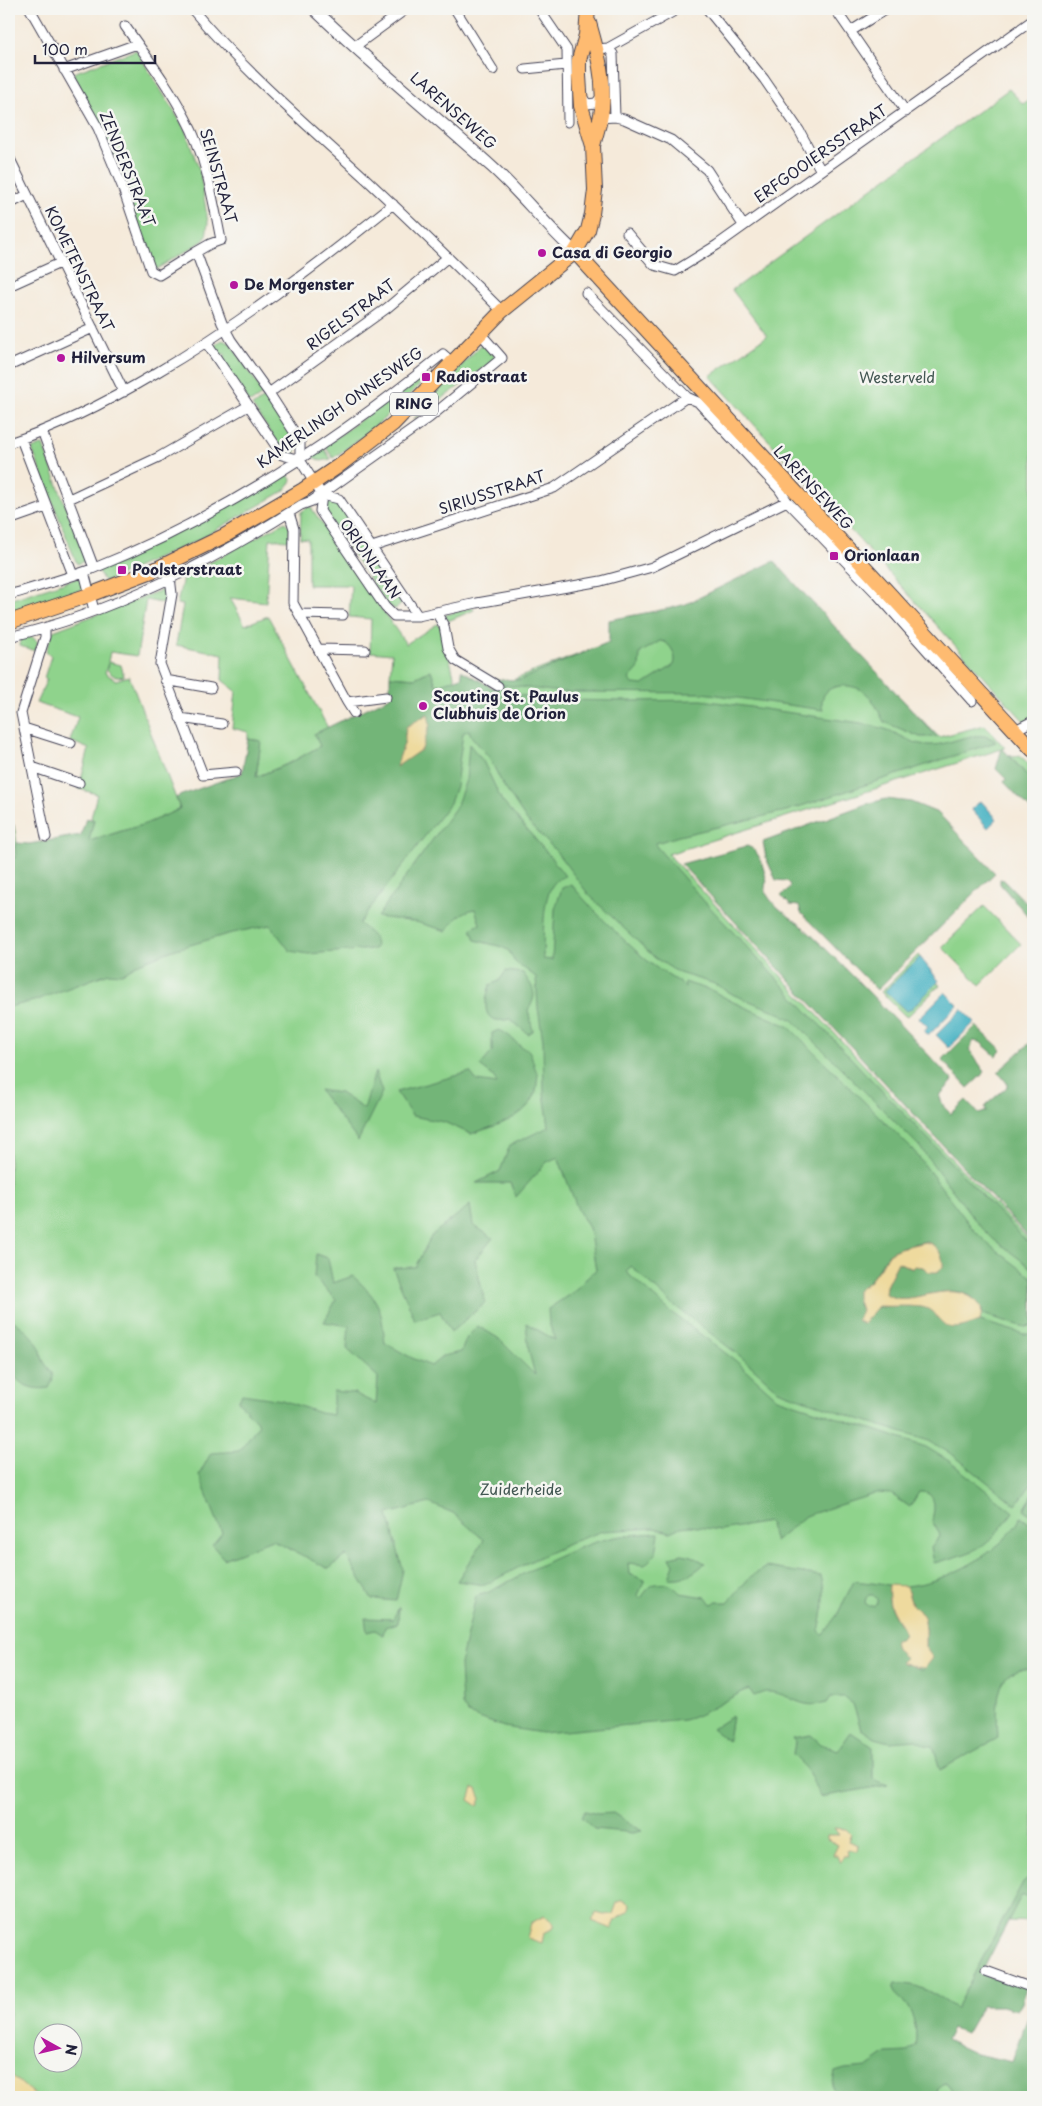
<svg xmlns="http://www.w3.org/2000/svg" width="1042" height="2106" font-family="'Playpen Sans',sans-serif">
	<rect width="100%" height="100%" fill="#f6f6f2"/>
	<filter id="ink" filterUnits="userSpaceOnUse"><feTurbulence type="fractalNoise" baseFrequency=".02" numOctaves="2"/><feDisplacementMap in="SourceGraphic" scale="10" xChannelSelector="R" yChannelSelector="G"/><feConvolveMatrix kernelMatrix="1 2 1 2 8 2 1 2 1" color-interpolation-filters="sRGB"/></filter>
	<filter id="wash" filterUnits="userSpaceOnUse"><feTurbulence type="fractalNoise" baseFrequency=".0096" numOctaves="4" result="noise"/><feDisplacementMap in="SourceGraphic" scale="20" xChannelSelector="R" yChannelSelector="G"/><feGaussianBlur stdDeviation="1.12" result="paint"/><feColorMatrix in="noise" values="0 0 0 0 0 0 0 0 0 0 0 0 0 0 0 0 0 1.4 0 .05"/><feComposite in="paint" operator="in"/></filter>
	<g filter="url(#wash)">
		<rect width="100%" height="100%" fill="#f5eada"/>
		<path fill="#8fd38c" stroke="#587a64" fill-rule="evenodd" d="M136,50L185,129L200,172L208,223L206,237L203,241L155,270L126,192V180L73,73Z
			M1009,89L1023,104L1033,97V731L710,376L767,336L732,290Z
			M222,340L230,343L264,394L250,403L220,359L226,356L224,353L220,358L215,350L216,345Z
			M481,345H487L485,347L496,357L495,360L413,420L437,391Z
			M423,374L427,377C398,408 368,434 333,458L325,446Z
			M266,397L297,442L296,451L294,454H286L252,406Z
			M41,445H43L85,558V561L77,564L32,449Z
			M323,447L331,459L321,461L311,456Z
			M286,472L292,481L284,491L198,540L107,581L103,580L97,569Z
			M331,498L337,501L401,596C403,603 401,606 395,609L388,606L323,510L324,501Z
			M310,506L406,644L437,624L442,627L455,680L436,685L431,670L415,678L390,676L392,654L370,652L371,619L349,617L351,585H308V539L300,538L301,512Z
			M285,522L290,527L289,540L270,539L266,602L230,598L245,625L268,616L328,728L314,734L321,746L290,763L256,777L261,741L248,739V732L232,728L236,691L222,680L223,654L176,645L183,605L177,604L183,577Z
			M80,577L84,589L35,607L9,614V600Z
			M167,588L168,591L166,604L146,600L137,656L110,652L108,662L121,665L124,676C116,678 113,676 107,670L108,663L105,673L116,680L129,676L180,809L171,813L610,642L712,608L855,652L939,737L985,725L1005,748L668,854L928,1134L1033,1244V1891L1028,1896H1033V1922L1008,1921L916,2097H9V861L95,842L125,830L88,842L94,820L91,818L97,794L79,789V787L89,749L70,741L78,717L36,703L47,679L44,678L51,656L46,651L53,631ZM42,2034H72V2064H42Z
			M473,607L474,610L448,621L445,615Z
			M32,637L38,642L35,651L20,646L21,639Z
			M1009,755L1014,757L1020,755L1033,769V782Z
			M9,815L11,825H14L17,843L15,845L16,858L9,859Z
			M984,906L1021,944L980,985L942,947Z
			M918,955L920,957L886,992L907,1011L937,983L940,985L909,1015L905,1016L881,992Z
			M946,2083L956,2096L957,2097H936L938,2088L942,2084Z"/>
		<path fill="#73b578" stroke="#4a6c5a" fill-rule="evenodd" d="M774,561L937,737H920L884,722C879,712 875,702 867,694C852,680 815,683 823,710L703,693L560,692L503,685L494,679L520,680L609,642V620L671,608L686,604ZM660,641L665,642C672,647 677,656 674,665L643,685L633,684L629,679L639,668L640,653Z
			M431,670L436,685L462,677L461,670L502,693L559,700L629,701L702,700L861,723C870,726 880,727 888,730C903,736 915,746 932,745C951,745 981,726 996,742L786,811L679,836L656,843V846L703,900L863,1071L1033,1248V1269L993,1239L978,1224L919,1146L793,1020L775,1011L734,995L715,984L679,973L655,958L589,895L555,850L527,821L503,785L489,757L471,736L469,730L463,733L456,786L450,803L359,923C366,931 379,937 375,949L308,954L290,951L270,925L228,934L173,950L139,963L122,974L109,973L34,1001L9,1007V859L16,857L15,845L17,843L29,844L81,835L86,818L94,820L89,841L145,824L180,809L176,798L179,796L242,773L248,739L261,741L256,777L290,763L320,746L314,734L390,697V676L415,678ZM427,714L422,749L397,766L404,744L406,728Z
			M469,744L483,761L502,801L549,855L565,876C562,878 557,879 555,882C541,896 544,939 543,959L552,960L555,909L562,888L571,884C594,912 622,939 650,963C661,972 674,978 685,987L684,982L713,991L731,1001L788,1026L914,1151L973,1229L988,1244L1033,1278V1326L1025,1327L982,1314V1310C962,1268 908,1313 885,1293L886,1286L898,1262L912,1269L914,1266L923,1267L941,1254C937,1249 933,1243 926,1242C920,1241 897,1248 891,1252C880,1261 876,1277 864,1285L858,1304L861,1310C876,1307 914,1303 927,1308C934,1311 938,1316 942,1321L970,1325L980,1321L1024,1334H1033V1482L1016,1505L953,1455L929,1441L853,1417L778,1390L740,1356L670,1302L631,1266L626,1272L671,1312L736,1361L777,1398L926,1447L949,1461L1013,1512C985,1550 978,1551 934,1563L931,1547L940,1535L932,1521C935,1508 937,1491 919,1492L910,1507L891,1494L877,1493L805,1516L775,1542L769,1522L721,1530L690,1526L681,1527L670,1532L654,1528L603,1531L575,1541L531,1561L485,1585L457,1581L484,1540L453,1513L429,1503L388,1514L403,1570L396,1601L372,1599L346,1555L329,1569L272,1540L224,1559L212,1545L222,1533L199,1475L211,1453L239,1451L259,1424L238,1401L242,1394L282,1400L320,1413L333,1415V1391L354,1393L376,1404L378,1377L347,1349L349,1326L324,1322L336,1300L314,1277L316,1254L328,1258L333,1283L353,1276C380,1301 381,1307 385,1343L412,1358L431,1366L443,1356L461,1352L467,1337L478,1326L498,1338L535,1375L529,1352L526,1323L555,1340L549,1323L548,1309L576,1290L589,1275L596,1270L589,1228L578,1210L558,1157L547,1162L516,1197L510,1183H476L500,1171L510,1145L549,1127L544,1093L543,1041L538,1008L536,977L514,961L509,951L502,947L475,940L471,929L480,924L475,909C460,912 455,919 447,931L416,922L377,917L456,807L466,780Z
			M1002,748L1033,782V812L1004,782L1006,779L996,769Z
			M886,799L911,802L938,813L995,873L877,990L801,913L799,906L790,905L781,896L789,889L790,885L786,881L776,880L766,858L763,842L866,804Z
			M747,846C761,850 763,869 767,881C756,898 794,918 804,928C856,977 904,1029 953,1081L941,1094L940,1098L944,1107L951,1114L966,1100L979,1114L987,1111L985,1108L986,1105L1007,1087V1083L998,1072L1033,1040V1242L681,864Z
			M1000,879L1004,880L1033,910V922L1000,884Z
			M506,971L523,973C533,988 539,993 528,1010L533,1031L528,1034L510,1019C482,1026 483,1005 490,985L499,981Z
			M976,1026L1002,1050L996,1056L980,1042L973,1041L970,1051L985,1072L968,1088L942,1060Z
			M499,1030C513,1036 513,1042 522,1047C527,1050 525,1046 529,1051C533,1056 533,1067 538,1074C537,1081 537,1091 534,1097C522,1120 494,1126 471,1134L444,1122L412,1116L396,1092L470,1072L477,1081L497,1084L494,1077L480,1066L492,1052V1033Z
			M375,1072L382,1092L358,1141L319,1090L340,1093L364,1109Z
			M470,1205L473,1225L493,1238L475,1260L485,1303L451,1332L440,1312L415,1320L393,1268L415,1267L432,1235Z
			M9,1318C20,1324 34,1337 40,1348C42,1352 41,1356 43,1360C49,1372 58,1372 49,1388C31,1391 17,1384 9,1368Z
			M1033,1494V1516L1024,1510Z
			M1021,1517L1033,1526V1670C992,1661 997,1713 998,1738L940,1770L933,1746L925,1745L916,1740L890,1742L875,1738L861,1729L853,1704L844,1697H831L827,1703C798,1710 793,1694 769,1692C765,1691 758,1695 754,1696L749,1689C729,1697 703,1716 684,1720L542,1733L504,1727L468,1714L462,1705L460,1664L476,1596L487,1593C522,1575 561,1552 599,1541C619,1535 639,1534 659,1533L656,1554L645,1565L628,1563L629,1574L645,1580L638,1595L640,1599L651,1585C664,1582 671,1583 680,1593L706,1597L711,1604L717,1602H728L750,1577L766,1567L821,1576C827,1594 823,1613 819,1631L823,1634L837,1615L854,1581L889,1585C887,1610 894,1612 904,1633L901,1638H898L896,1648L906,1658L902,1662L922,1670L925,1668V1621L923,1615L912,1605L906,1586C944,1583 1004,1552 1021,1517ZM869,1595H873L877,1599V1603L873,1606H869L865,1603L866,1598Z
			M682,1554L692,1556L705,1563C695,1573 683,1580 669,1578L674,1564L670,1557Z
			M399,1607L398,1623L385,1627L383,1635L375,1630L367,1632L365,1618L393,1619Z
			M732,1716L728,1741L712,1729Z
			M851,1732L873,1747V1779L888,1785L820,1797L807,1769L793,1755L795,1742L792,1738L811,1735L821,1744L838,1750Z
			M585,1811L598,1814L614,1813L642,1831L628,1834L625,1832L594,1829L581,1817Z
			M1033,1874V1896H1021L981,1974L1026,1988L1022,2002L1017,2010L1002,2006H982L966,2034L952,2029L946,2040L976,2054L1012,2062L1033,2003V2097H957L946,2083L942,2084L938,2088L936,2097H838L832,2087L835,2072L845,2069L867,2067L887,2053L907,2052L915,2046C918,2030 914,2013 903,2001C898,1996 895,1995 893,1989L895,1984C920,1982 936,1996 956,2008L1023,1882Z"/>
		<path fill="#eeda9e" stroke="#887e6c" d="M428,714L430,724L422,749L396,767L404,744L406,727Z
			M925,1242C937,1244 944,1256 943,1267L937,1272H929L923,1267L914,1266L913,1269L898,1262L886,1286L885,1293C906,1311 947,1277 975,1300C983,1307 982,1312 980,1321C971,1324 958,1330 949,1327C938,1323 935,1308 921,1307C907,1305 892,1307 878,1306L863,1324L857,1320L861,1310L857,1298V1291L870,1281L891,1252L900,1248Z
			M889,1585L906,1586L912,1605L923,1615L925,1621V1647L933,1658L925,1668L915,1667L901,1662L906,1658C899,1653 893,1648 895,1639L901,1638L904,1633C895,1612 887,1610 889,1585Z
			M473,1788L477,1789L481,1799L478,1806L469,1800Z
			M834,1828L846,1829L851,1834L848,1841L858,1845L857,1851L847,1849L848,1856H843L840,1862L837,1855H833L838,1845L827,1839V1835H839Z
			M623,1900L630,1904L629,1910L616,1920L612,1929L592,1921L596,1913L604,1915L613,1914L617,1903Z
			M544,1916L554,1924V1928L544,1933L542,1943L527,1938L531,1923Z
			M9,2073L37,2097H9Z"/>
		<path fill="#46b2c3" stroke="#346a7f" d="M981,801L997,819L988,828L971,809Z
			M920,957L939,981L910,1010L906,1011L885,991Z
			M945,992L958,1005L928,1036L924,1032L928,1027L919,1018Z
			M962,1009L975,1022L949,1048L936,1035Z"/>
	</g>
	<g filter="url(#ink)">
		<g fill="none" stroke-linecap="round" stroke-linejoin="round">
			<g stroke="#424053" stroke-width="11">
				<path id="minor" d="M30,9L98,128L122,186L151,271L159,275L196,252
					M192,9C244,71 306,124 366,179C412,222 457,266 502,311
					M455,9L493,70
					M539,9L567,50L568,122
					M707,9L764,79L799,130L821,171
					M835,9L906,112
					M125,26C146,56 169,86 186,119C206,156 213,200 221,240L210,244L196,252L222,323L231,340L269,393L300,441V460L282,455L207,344
					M851,31L886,9
					M354,47L406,9
					M608,48L613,54L615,117
					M597,49L608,48L678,9
					M525,69L566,65
					M64,70L137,44
					M581,95L587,104L596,103L602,96
					M600,118L615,117L624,119L671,140L707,170L743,225
					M9,157L124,392
					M9,204L27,195
					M627,233L654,265L675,271L717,245L1033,20
					M9,286L60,263
					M586,293L687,397L698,402L779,489L787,501L877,594L972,701
					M9,366L93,328
					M269,393L387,308L448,257
					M42,431L94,568
					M21,439L73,575
					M9,443C61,426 109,401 156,373C240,324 317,265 393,204
					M300,460L322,495
					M69,499L159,457L248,406
					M289,513L294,529L293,603L347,702L386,697
					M9,520L46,507
					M372,547L554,488L687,397
					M84,572L94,610
					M170,577L172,594L160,664L203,775L236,772
					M9,595C36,587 65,579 92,569C220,518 336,441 443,354L452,362
					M436,612L444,626L448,648L455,660L498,686
					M299,614L343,615
					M418,616L339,499L322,495L320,511L385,607L394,616H418L477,603L601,581L652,567L787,501
					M45,629V637L21,713L46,837
					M9,637C109,614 214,561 301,505L312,501L429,418L502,358L480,333
					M318,649L365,650
					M165,680L211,688
					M347,702L354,713
					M180,718L222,724
					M24,728L71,743
					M1015,730L1033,721
					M32,767L79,783
					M986,1971L1033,1988"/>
			</g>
			<g stroke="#424053" stroke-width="13">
				<path id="tertiary" d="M314,9C371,64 433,114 492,167C521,193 545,225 575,252"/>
			</g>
			<g stroke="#424053" stroke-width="16">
				<path id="primary" d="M589,23C597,51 605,78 602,108C601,120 596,133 593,146
					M575,252L1033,750
					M9,622L89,595L152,571L224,536L303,490L337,467L393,424L502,311L575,252L588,230L592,214L595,190L593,146L581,106L579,76V60L586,35L588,9"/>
			</g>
			<use href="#minor" stroke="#fff" stroke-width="9"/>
			<use href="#tertiary" stroke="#fff" stroke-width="11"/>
			<use href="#primary" stroke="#febb71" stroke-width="14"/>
		</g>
	</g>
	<g fill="#b5179e" stroke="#f6f6f2" stroke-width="2">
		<circle cx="542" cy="253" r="5"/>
		<circle cx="234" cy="285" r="5"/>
		<circle cx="61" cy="358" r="5"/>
		<rect x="421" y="372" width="10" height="10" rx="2.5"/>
		<rect x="829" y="551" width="10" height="10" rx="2.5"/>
		<rect x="117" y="565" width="10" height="10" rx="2.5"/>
		<circle cx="423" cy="706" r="5"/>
	</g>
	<g text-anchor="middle" stroke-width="5" stroke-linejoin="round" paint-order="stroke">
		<rect fill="#f6f6f2" stroke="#626272" stroke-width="1" x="390" y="392.5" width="48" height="23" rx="4"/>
		<g font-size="14" font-weight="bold" fill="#22223b">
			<text x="414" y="409">RING</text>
		</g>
		<g font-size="15" fill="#22223b" stroke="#f6f6f2">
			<text transform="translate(453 111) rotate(41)" y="5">LARENSEWEG</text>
			<text transform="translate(821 154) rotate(-35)" y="5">ERFGOOIERSSTRAAT</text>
			<text transform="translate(127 169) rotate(68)" y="5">ZENDERSTRAAT</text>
			<text transform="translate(218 176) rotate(74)" y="5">SEINSTRAAT</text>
			<text transform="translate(79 269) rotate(64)" y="5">KOMETENSTRAAT</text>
			<text transform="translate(351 315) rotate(-37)" y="5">RIGELSTRAAT</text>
			<text transform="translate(340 408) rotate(-35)" y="5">KAMERLINGH ONNESWEG</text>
			<text transform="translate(813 488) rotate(47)" y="5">LARENSEWEG</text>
			<text transform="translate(492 493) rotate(-18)" y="5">SIRIUSSTRAAT</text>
			<text transform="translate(370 559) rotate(55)" y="5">ORIONLAAN</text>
		</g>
		<g font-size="15" font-weight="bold" fill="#22223b" stroke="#f6f6f2" text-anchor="start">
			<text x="552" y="258">Casa di Georgio</text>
			<text x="244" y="290">De Morgenster</text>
			<text x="71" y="363">Hilversum</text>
			<text x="436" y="382">Radiostraat</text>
			<text x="844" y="561">Orionlaan</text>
			<text x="132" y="575">Poolsterstraat</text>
			<text x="433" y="702">Scouting St. Paulus<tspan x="433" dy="17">Clubhuis de Orion</tspan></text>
		</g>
		<g font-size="15" fill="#435753" stroke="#f6f6f2">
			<text x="897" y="383">Westerveld</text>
			<text x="521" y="1495">Zuiderheide</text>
		</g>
	</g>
	<rect width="1042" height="2106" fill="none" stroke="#f6f6f2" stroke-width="30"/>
	<g transform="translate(58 2048) rotate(98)"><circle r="24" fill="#f6f6f2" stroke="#a1a1a9"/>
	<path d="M0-4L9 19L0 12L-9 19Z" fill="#b5179e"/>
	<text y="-8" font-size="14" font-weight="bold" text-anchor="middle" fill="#22223b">N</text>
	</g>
	<path d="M35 55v8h120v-8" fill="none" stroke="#22223b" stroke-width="2.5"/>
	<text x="42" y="55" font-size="15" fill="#22223b" stroke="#f6f6f2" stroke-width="4" paint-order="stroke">100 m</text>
</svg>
